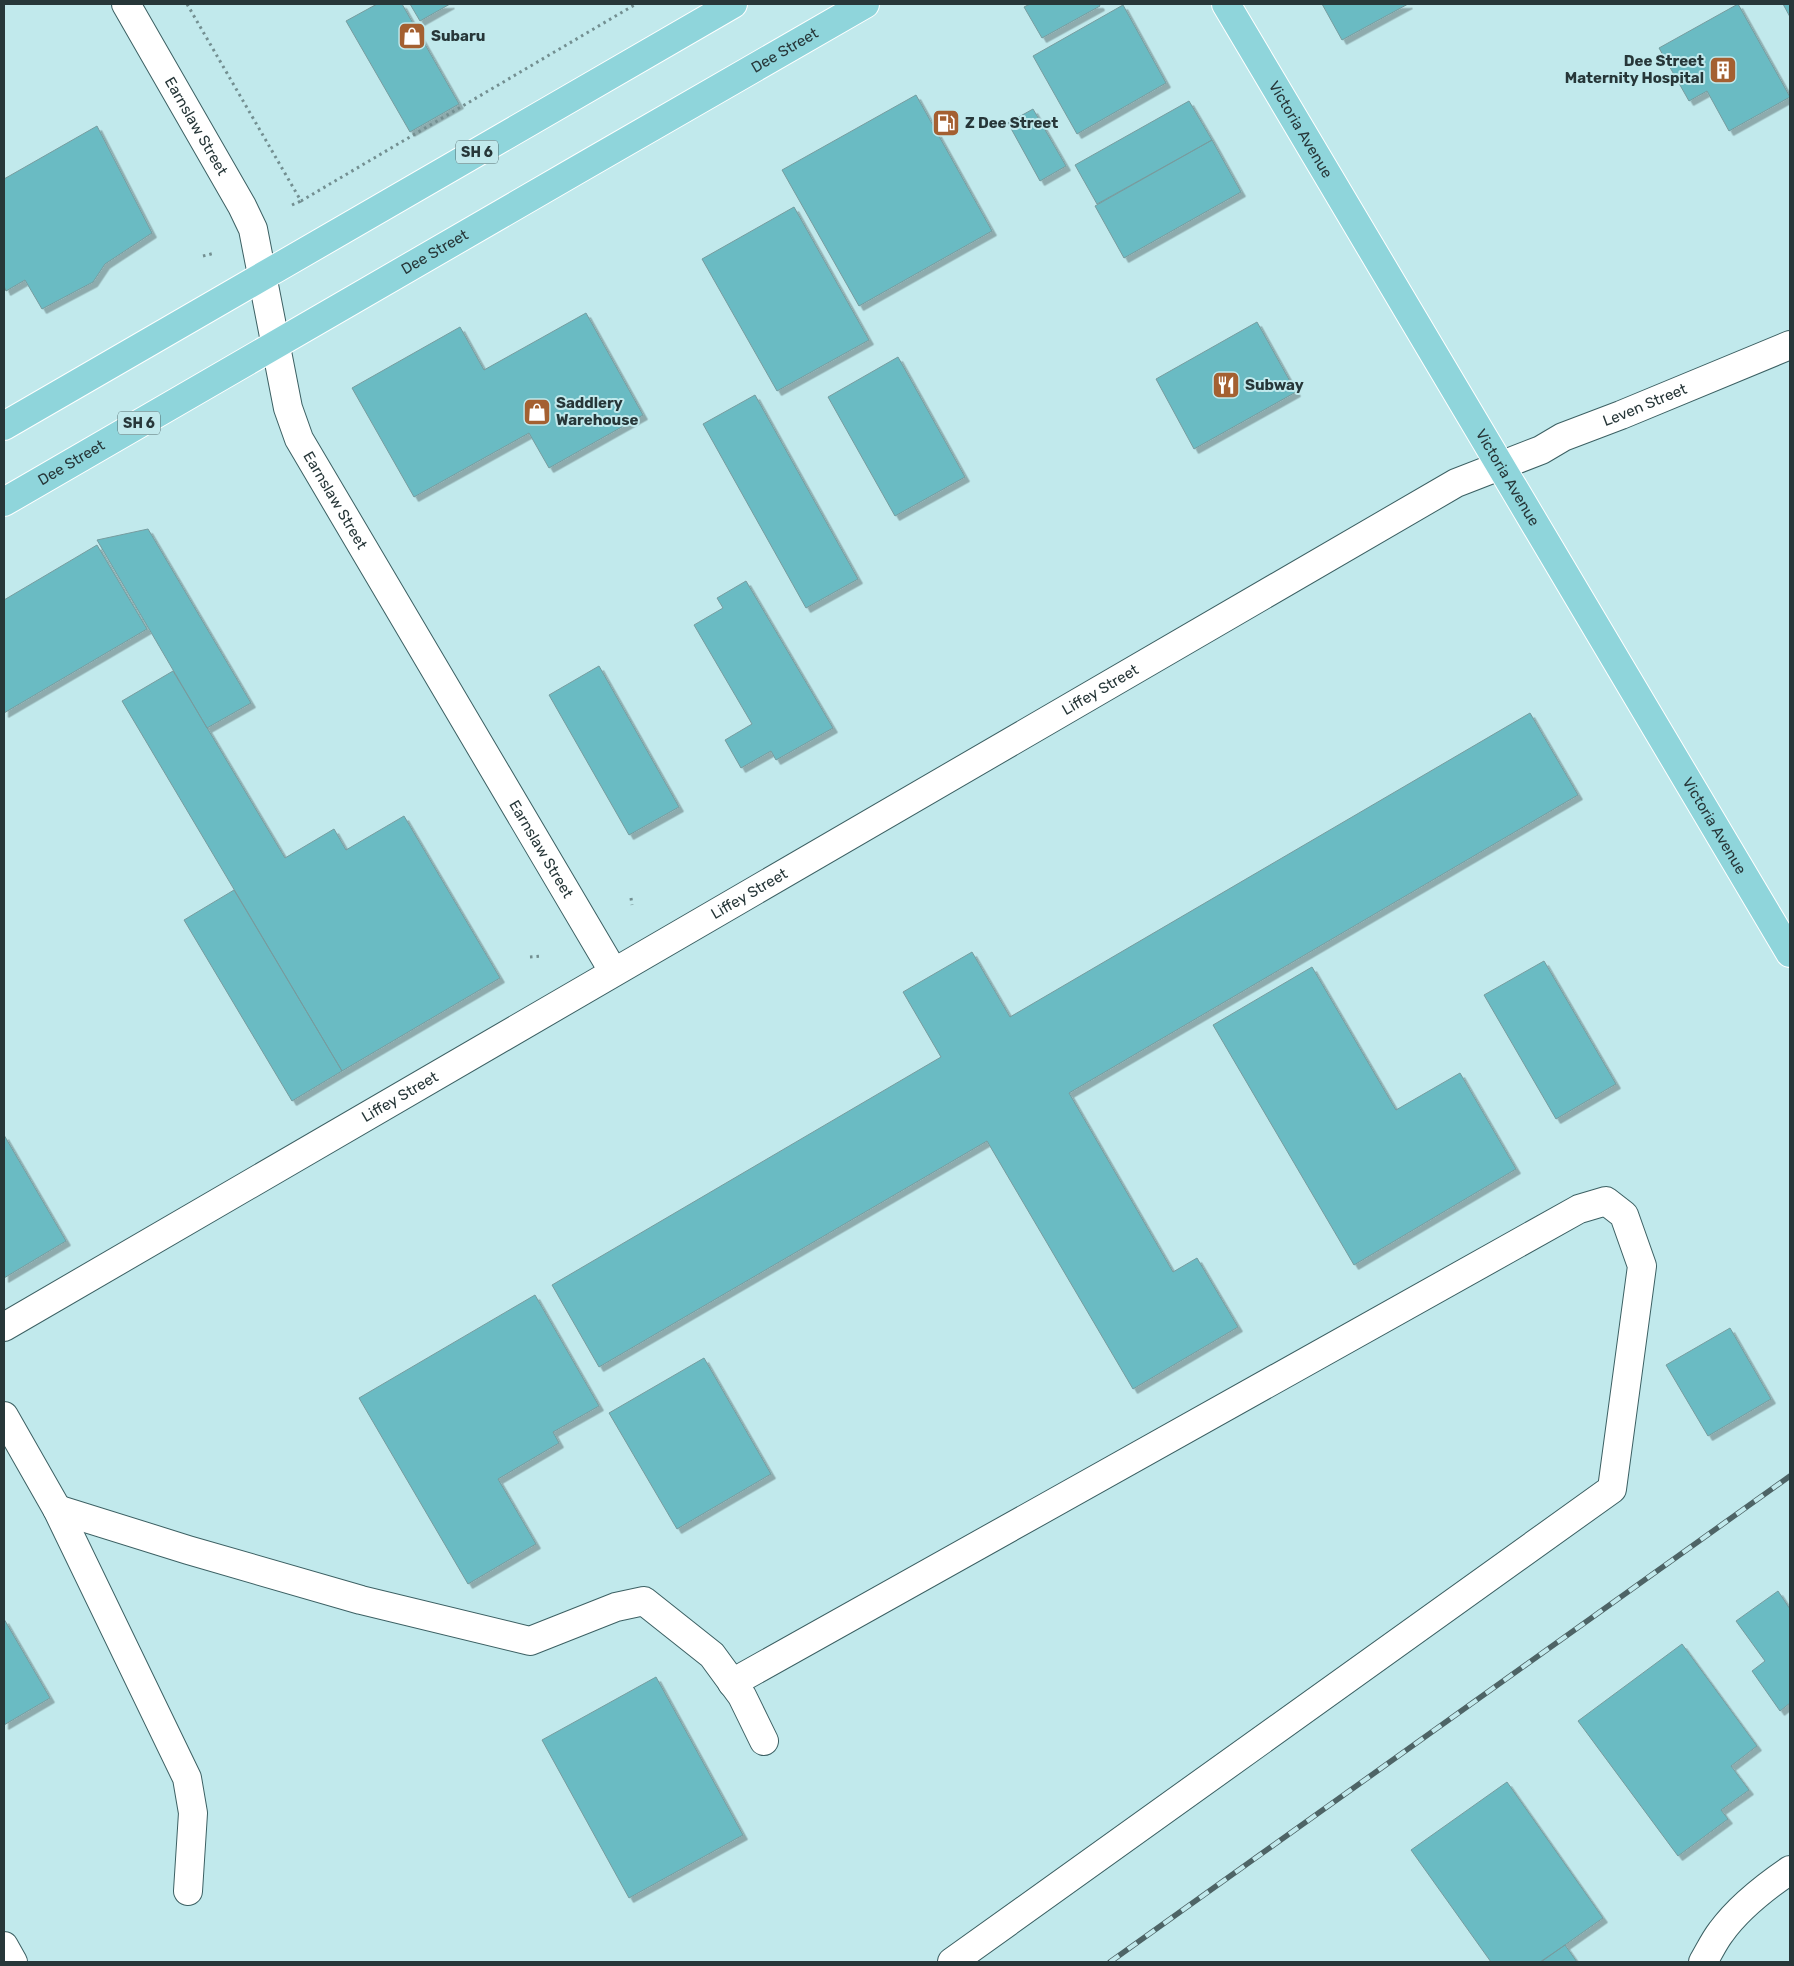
<svg xmlns="http://www.w3.org/2000/svg" width="1794" height="1966" font-family="Rubik,sans-serif">
	<defs>
		<filter id="shadow"><feDropShadow dx="4.5" dy="4.5" stdDeviation="0" flood-color="#0004"/></filter>
	</defs>
	<rect width="100%" height="100%" fill="#c1e9ec"/>
	<path fill="#6bbbc3" stroke="#769c9f" filter="url(#shadow)" d="M377,4H402L459,104L410,132L346,21Z
		M410,4H450L420,21Z
		M1030,4H1099L1100,6L1042,38L1024,7Z
		M1322,4H1408L1342,40Z
		M1738,4L1790,97L1729,131L1707,91L1689,101L1659,48Z
		M1783,4H1790V17Z
		M1123,5L1166,83L1077,134L1033,56Z
		M916,95L992,231L859,306L782,170Z
		M1189,101L1212,140L1097,204L1075,165Z
		M1033,109L1066,166L1040,181L1008,123Z
		M97,126L152,233L105,264L93,282L42,309L25,280L6,291L4,286V179Z
		M1212,140L1241,192L1124,258L1095,206Z
		M794,207L869,340L777,391L702,259Z
		M586,313L643,415L549,468L529,433L414,497L352,388L460,327L484,370Z
		M1257,322L1296,392L1194,449L1156,379Z
		M898,357L965,477L895,516L828,397Z
		M755,395L858,579L806,608L703,424Z
		M148,529L251,703L207,728L97,540Z
		M97,545L147,629L4,713V600Z
		M746,581L833,728L776,760L771,751L741,768L725,740L752,724L694,625L723,608L717,598Z
		M599,666L679,807L629,835L549,695Z
		M173,671L285,858L334,829L346,850L404,816L500,978L342,1071L122,701Z
		M1530,713L1578,795L1069,1093L1173,1272L1197,1258L1238,1327L1133,1389L987,1141L599,1367L552,1285L941,1057L903,992L972,952L1010,1017Z
		M234,890L342,1071L292,1101L184,920Z
		M1544,961L1616,1084L1556,1119L1484,995Z
		M1312,967L1396,1110L1460,1073L1516,1169L1354,1265L1213,1025Z
		M4,1135L66,1241L4,1278Z
		M535,1295L599,1406L553,1432L559,1443L498,1479L536,1544L468,1584L359,1398Z
		M1730,1328L1771,1399L1708,1436L1666,1365Z
		M704,1358L771,1474L677,1529L609,1413Z
		M1778,1591L1790,1609V1703L1780,1711L1752,1671L1765,1661L1736,1621Z
		M4,1619L50,1698L4,1725Z
		M1682,1644L1757,1746L1731,1766L1749,1790L1721,1810L1728,1819L1678,1856L1578,1721Z
		M656,1677L743,1835L629,1898L542,1740Z
		M1507,1782L1603,1918L1541,1962H1491L1411,1850Z
		M1565,1945L1577,1962H1540Z"/>
	<g fill="none" stroke-linecap="round" stroke-linejoin="round">
		<g stroke="#3c6063" stroke-width="30">
			<g id="minor">
				<path id="s1" d="M126,4L242,206L253,229L288,408L299,439L613,971"/>
				<path id="s2" d="M4,1327L1456,483L1541,450L1563,437L1621,415L1790,345"/>
				<path d="M4,1416L57,1509L187,1778L193,1813L188,1891"/>
				<path d="M57,1509L188,1550L361,1600L530,1641L616,1607L644,1601L712,1655L742,1696L764,1741"/>
				<path d="M732,1683L1579,1209L1606,1201L1624,1215L1642,1266L1612,1489L952,1962"/>
				<path d="M4,1946L13,1962"/>
				<path d="M1703,1962C1709,1952 1714,1941 1721,1932C1739,1907 1765,1887 1790,1870"/>
			</g>
		</g>
		<g stroke="#fff" stroke-width="30">
			<g id="major">
				<path id="s3" d="M1226,4L1790,953"/>
				<path d="M4,426L733,4"/>
				<path id="s4" d="M4,502C290,334 578,170 865,4"/>
			</g>
		</g>
		<path stroke="#738f91" stroke-width="3" stroke-dasharray="2.5 4" stroke-linecap="butt" d="M187,4L301,201L636,4
			M292,205L301,201
			M203,256L215,253
			M631,898L632,905
			M530,957L542,956"/>
		<use href="#minor" stroke="#fff" stroke-width="28"/>
		<use href="#major" stroke="#8fd5db" stroke-width="28"/>
		<g stroke="#4e6466" stroke-width="5.5">
			<path id="rail" d="M1110,1962L1790,1476"/>
		</g>
		<use href="#rail" stroke="#c1e9ec" stroke-width="4" stroke-dasharray="11" stroke-linecap="butt"/>
	</g>
	<defs>
		<g id="shop-square" transform="scale(1.4375)"><rect x="-9" y="-9" width="18" height="18" rx="4" fill="#a46031" stroke="#c1e9ec"/><path d="M-5-2.5h2.3a2.7 3.5 0 0 1 5.4 0H5L5.5 6h-11ZM-1.5-2.5h3a1.5 2.3 0 0 0-3 0Z" fill="#fff"/></g>
		<g id="building-square" transform="scale(1.4375)"><rect x="-9" y="-9" width="18" height="18" rx="4" fill="#a46031" stroke="#c1e9ec"/><path d="M-4-6H4V6H1V3H-1V6H-4ZM-2.5-4.3h1.7v1.8h-1.7ZM.8-4.3h1.7v1.8H.8ZM-2.5-1h1.7V.8h-1.7ZM.8-1h1.7V.8H.8Z" fill="#fff"/></g>
		<g id="fuel-square" transform="scale(1.4375)"><rect x="-9" y="-9" width="18" height="18" rx="4" fill="#a46031" stroke="#c1e9ec"/><path d="M-5.5-6h7V0h2V4h1.3V-2.5L3-4.5l.8-.8L6-3V5H2.5V1h-1V6h-7ZM-4.2-4.7v3.2H.2V-4.7Z" fill="#fff"/></g>
		<g id="restaurant-square" transform="scale(1.4375)"><rect x="-9" y="-9" width="18" height="18" rx="4" fill="#a46031" stroke="#c1e9ec"/><path d="M-5-6h1v4h1v-4h1v4h1v-4h1v5L-1.5 .5V6h-2V.5L-5-1ZM5-6V6H3V1.5H1.5Q1.5-4 5-6Z" fill="#fff"/></g>
	</defs>
	<g fill-rule="evenodd">
		<use href="#shop-square" x="412" y="36"/>
		<use href="#building-square" x="1723" y="70"/>
		<use href="#fuel-square" x="946" y="123"/>
		<use href="#restaurant-square" x="1226" y="385"/>
		<use href="#shop-square" x="537" y="412"/>
	</g>
	<g text-anchor="middle" stroke-width="4" stroke-linejoin="round" paint-order="stroke">
		<g fill="#c1e9ec" stroke="#556c6f" stroke-width="1">
			<rect x="456" y="140.5" width="42" height="23" rx="4"/>
			<rect x="118" y="411.5" width="42" height="23" rx="4"/>
		</g>
		<g font-size="14" font-weight="bold" fill="#273739">
			<text x="477" y="157">SH 6</text>
			<text x="139" y="428">SH 6</text>
		</g>
		<g font-size="15" font-weight="bold" fill="#273739" stroke="#c1e9ec" text-anchor="start">
			<text x="431" y="41">Subaru</text>
			<text x="1704" y="66" text-anchor="end">Dee Street<tspan x="1704" dy="17">Maternity Hospital</tspan></text>
			<text x="965" y="128">Z Dee Street</text>
			<text x="1245" y="390">Subway</text>
			<text x="556" y="408">Saddlery<tspan x="556" dy="17">Warehouse</tspan></text>
		</g>
		<g font-size="15" fill="#273739" stroke="#c1e9ec">
			<text dy="5" stroke="none"><textPath href="#s4" startOffset="902">Dee Street</textPath></text>
			<text dy="5" stroke="none"><textPath href="#s1" startOffset="141">Earnslaw Street</textPath></text>
			<text dy="5" stroke="none"><textPath href="#s3" startOffset="146">Victoria Avenue</textPath></text>
			<text dy="5" stroke="none"><textPath href="#s4" startOffset="498">Dee Street</textPath></text>
			<text dy="5" stroke="none"><textPath href="#s2" startOffset="1884">Leven Street</textPath></text>
			<text dy="5" stroke="none"><textPath href="#s4" startOffset="78">Dee Street</textPath></text>
			<text dy="5" stroke="none"><textPath href="#s3" startOffset="551">Victoria Avenue</textPath></text>
			<text dy="5" stroke="none"><textPath href="#s1" startOffset="545">Earnslaw Street</textPath></text>
			<text dy="5" stroke="none"><textPath href="#s2" startOffset="1268">Liffey Street</textPath></text>
			<text dy="5" stroke="none"><textPath href="#s3" startOffset="956">Victoria Avenue</textPath></text>
			<text dy="5" stroke="none"><textPath href="#s1" startOffset="950">Earnslaw Street</textPath></text>
			<text dy="5" stroke="none"><textPath href="#s2" startOffset="862">Liffey Street</textPath></text>
			<text dy="5" stroke="none"><textPath href="#s2" startOffset="458">Liffey Street</textPath></text>
		</g>
	</g>
	<rect width="1794" height="1966" fill="none" stroke="#273739" stroke-width="10"/>
</svg>
